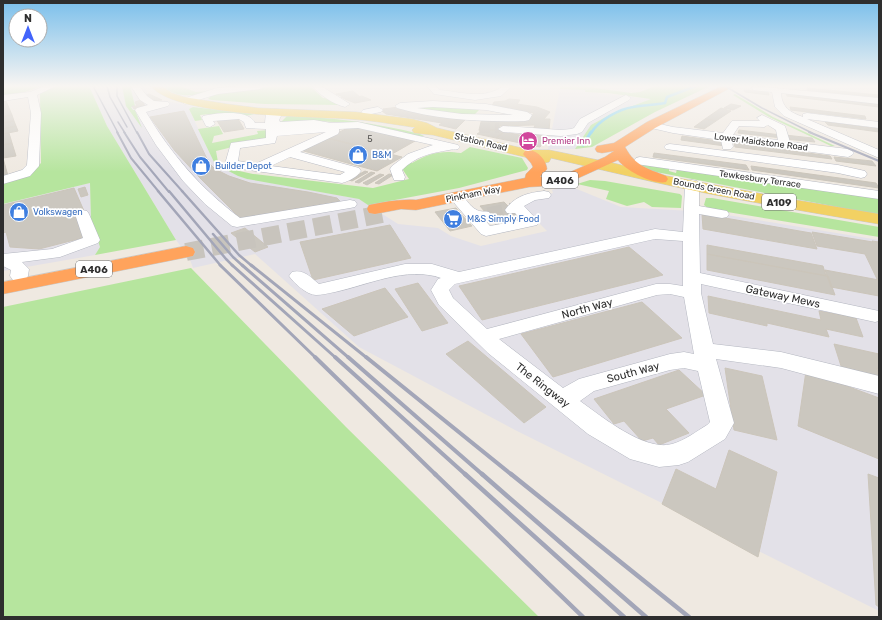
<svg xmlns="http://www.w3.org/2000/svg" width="882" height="620" font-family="Rubik,sans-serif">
	<rect width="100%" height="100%" fill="#efe9e1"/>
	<path fill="#e3e1e8" d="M89,86H144L147,93L162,100L194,107L189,109L214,162L238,176L248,179L359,199L398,224L438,228L451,236L481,246L547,231L523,207L524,203L553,193L552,190L567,185L621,207L709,212L879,240V611L515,430L359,347L255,254L193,268L189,257L176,240L107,126Z
		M560,89L585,90V92L652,99L615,111L591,125L575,149H548Z
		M90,183L91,220L100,247L95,255L3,271V204Z"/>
	<path fill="#b6e59e" d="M3,86H42L25,92L4,95H3Z
		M56,86H89L107,126L176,240L95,255L100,247L91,220L90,183L3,204V182L28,176L41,163L40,92Z
		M122,86H130L135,106L131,107L133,110H135L142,128L126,106Z
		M163,86H180L196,92L212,91C194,96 177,99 163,86Z
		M278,86H310L323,98L332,99L344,105L265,104L212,100L208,99L211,96L218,93Z
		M560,86H581L631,93L640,92L655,86H710L655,112L592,147L575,149L591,125L611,114L651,99L608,93L585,92V90L560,89Z
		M735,94L773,117L835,146H831L769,117L733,95Z
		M411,105L481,108L471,118L425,112Z
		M193,107L254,114C237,119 218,112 200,115L202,120L195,121L189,109Z
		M287,116C332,117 376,123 420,134L424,136L415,138L403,132L365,124L318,121L281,122Z
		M219,126L223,134L214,136L212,143L258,134L257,131L269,130V138L216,151L218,162H214L198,129Z
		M470,147L522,158L528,168L527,170L459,188L368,205L359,199L247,179L238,176L221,167L253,174L373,188L409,179L403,170L406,162L412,163C429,153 441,150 461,153Z
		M636,163L669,168V171L676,173L677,169L879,198V215L656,172L641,168Z
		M590,180L605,181L680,194L682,196L681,208L652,207L644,202L627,206L606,199L609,191L577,184Z
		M706,198H712L879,227V237L709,209L704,205Z
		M191,268L346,427L539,617H3V307Z"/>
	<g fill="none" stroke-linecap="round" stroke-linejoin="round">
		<path stroke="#75cff0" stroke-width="2.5" d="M591,133C599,120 619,109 633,107C644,105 654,105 665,103L667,97L696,86"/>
		<path stroke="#75cff0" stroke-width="3" d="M583,145L591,132"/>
	</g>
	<path fill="#cbc7bf" stroke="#cbc5ba" d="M807,88L879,95V97L807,90Z
		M744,90L768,92L769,95L745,92Z
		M353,91L360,97L345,99L341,97H343L341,96L336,94Z
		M149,94L162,100L150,101L144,96Z
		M786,94L879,104V107L787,96Z
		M362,96L371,100L355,103L345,99Z
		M509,99L520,100L517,104L537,107L550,112L544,119H550L549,131L533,130L535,125L500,126L498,130H479L482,118H530L534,113L492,106L494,102L505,101Z
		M141,100L145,106L134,109L132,106H137L135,102Z
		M3,101H6L12,115L3,117Z
		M731,104L741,106L733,110L724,108Z
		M399,107L467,118L456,129L439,125L442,123L386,114L382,111L385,110L383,109Z
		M790,107L865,116L866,119L791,110Z
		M721,108L731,111L716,121L705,119Z
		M184,111L209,163L215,169L229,176L250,183L308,192L337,198L340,201L240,218L199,177L175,151L150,117Z
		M12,115L14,121L3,123V117Z
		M237,117L244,129L224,132L216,119Z
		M705,119L716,121L704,129L694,127Z
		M14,121L16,126L3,129V123Z
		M825,122L879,129V132L828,125Z
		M16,126L18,131L3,134V129Z
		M352,126L415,141L392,154L327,138Z
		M479,130H498L504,132L496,138L477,134L480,132Z
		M739,130L781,135L782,138L738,133Z
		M504,132L530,137L532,133L548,134L540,147L496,138Z
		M9,133L12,143L3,145V134Z
		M785,135L812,138L815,142L786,139Z
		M682,136L725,142V146L681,140Z
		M327,138L402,157L377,171L300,150Z
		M12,143L16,156L3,158V145Z
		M734,143L830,156L832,159L735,147Z
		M654,153L746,165L749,170L653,157Z
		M834,157L872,161L876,166L836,161Z
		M3,158L8,176L3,177Z
		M751,166L876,183L879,188L752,170Z
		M365,171L368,172L352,181L349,180Z
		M371,172L375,173L359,183L355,182Z
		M380,174L384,175L367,185L363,183Z
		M389,174L393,175L379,184L375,183Z
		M85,187L88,195L81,197L78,189Z
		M74,188L84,211L74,214L86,237L39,249L10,247L6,232L3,233V205Z
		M504,202L522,220L496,225L480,206Z
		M456,208L459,212L472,226L450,231L435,212Z
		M702,214L811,233L817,249L703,229Z
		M390,225L411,258L313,280L300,242Z
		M245,228L268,247L255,252L231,233Z
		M812,232L873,242L872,241L879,242V279H877L865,254L817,246Z
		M707,245L823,266L826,276L707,254Z
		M629,247L663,275L482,320L459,286Z
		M707,254L828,276L835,295L707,270Z
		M825,270L879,280V296L831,287Z
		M418,283L448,323L422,331L395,289Z
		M385,288L408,317L354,336L322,309Z
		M708,296L821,320L819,311L856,318L863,337L826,329L829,337L767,323V326L709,313Z
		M642,302L682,338L553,377L521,334Z
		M468,341L546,407L524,423L446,354Z
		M834,344L879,354V369L877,368L879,378L842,369Z
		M725,368L762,376L777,440L734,430Z
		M679,370L706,395L666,409L689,433L659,445L653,438L642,441L624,421L614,424L594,399Z
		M806,371L879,398V459L798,426Z
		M729,450L777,472L758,557L662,504L676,469L716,489Z
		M868,474L879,478V607L876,605Z"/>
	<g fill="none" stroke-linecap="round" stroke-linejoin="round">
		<path stroke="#c8c4bd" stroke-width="10" stroke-dasharray="10 5" stroke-linecap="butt" d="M480,128H499"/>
		<path stroke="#c8c4bd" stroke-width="15" stroke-dasharray="15 8" stroke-linecap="butt" d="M488,215L512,210"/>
		<path stroke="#c8c4bd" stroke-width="18" stroke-dasharray="18 8" stroke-linecap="butt" d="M186,252L382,214"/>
		<g stroke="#b4b7c1" stroke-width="1">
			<path id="minor" d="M45,86H56L37,95L41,113L39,166L30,176L3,184V176L22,170L27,165L31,113L28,97L3,101V95L30,92Z
				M131,86H139L147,96L154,101L168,102L170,104L168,106L146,112C171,154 201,189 240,218L350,200L355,201L357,204L355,207L350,208L237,227L232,226L205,204L183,181L156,145L135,110L137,108L148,105L140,100Z
				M241,86H264L260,89L218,94L185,104L180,101L182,99L217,88Z
				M312,86H321L350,104L345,107C333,104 320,95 312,86Z
				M427,86H435L440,90C461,92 485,100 503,86H512L501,96L475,100L434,94Z
				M753,86L879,98V104L781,93C782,108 790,112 803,117V114L807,113L879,122V128L807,119L879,150V158L784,116L775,107L772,92L753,90L752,88Z
				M626,95L631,98L629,100L588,123L582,132L577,134L561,136L503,132L498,129L503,126L561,130L571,129L574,128L580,119Z
				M433,101L486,104L527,112L532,115L529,120L525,121C481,122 439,120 397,108L395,106L400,103ZM433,107L486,110L513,115L462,114L417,108Z
				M378,107L383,110L381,112L366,115L361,112L363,110Z
				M271,109H278L283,112L279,120L280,122L314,120L331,123L358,122L454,144L458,145L460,147L458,149C455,150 452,149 449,150C431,153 416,156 402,170L405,177L404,180H394L390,169L392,166L408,154L433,145L358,128L339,129V132L338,134L300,152L359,168L361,171C357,177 349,181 342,183L227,167L225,164L231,143L266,138V129L246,128L244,122L239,119L213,121L215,124L210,127L206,126L202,118L203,116C216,113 249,109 255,123H265L266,112ZM326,132L255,164L238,161L240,148L275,143L277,136ZM290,157L345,172L340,175L271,166Z
				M762,115L785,126L790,142L848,149L852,151L854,153L852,155L848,157L732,141L733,147L731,149H723L721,140L673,133L647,127L646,125L651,122L673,127L723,133L732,121H760L757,118ZM768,125L776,130L778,140L733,135L739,126L764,127Z
				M670,144L838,165L865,171L867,174L865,177L861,178L838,173L666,149L664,147L666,145Z
				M640,157L879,191V199L636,164L634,161L636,158Z
				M692,180L697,181L699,184V206L727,211L729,214L727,217L722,218L699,214L700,273L879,311V321L875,322L701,284V293L713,344L781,352L879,376V394L781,368L716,359L734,423L725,439L688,462L679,465L659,467L630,459L588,434L488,353L439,305L431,290L438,279L441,278C406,266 368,285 335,292C329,293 322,295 316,295C307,295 294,283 289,276L292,272C304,269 310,277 319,284L405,264H432L459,272L655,229L683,232L685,184L687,181ZM655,239L683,241V286L670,284H656L487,329L453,298L449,290L455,284ZM670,294L684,297L694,354L684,352L670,354L579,379L563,388L499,339L657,295ZM684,368L698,371L710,422L707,425C697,431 684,441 672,444C645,452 601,416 580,401L594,391L670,370Z
				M544,191L549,192L551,195L549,198L535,200L524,206L539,222L537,225L486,236L481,234L449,197L451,194C465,191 466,205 477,210C479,212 486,211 489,212L491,215L489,218L484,219L490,226L521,220L515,213H507L505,210C515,196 527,193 544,191Z
				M82,210L87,211L89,214L100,240L98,243L60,257L22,262L29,269L28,276L25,280L19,281L13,280L10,276L11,270L3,266V254L52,249L83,238L75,214L77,211Z"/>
		</g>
		<g stroke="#c9c9c9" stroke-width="1">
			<path id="major" d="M151,86H162L172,93L184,97L227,104L258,108L356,112L412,119L427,123L437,128L530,150H549L617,164L656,174L784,198L879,214V224C804,211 729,199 654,182C620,174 585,166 551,158L549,162L544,163L525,157L433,135L414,133L412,130L415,127H412C392,124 370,120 349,119C309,116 175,117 151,86Z"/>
		</g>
		<g stroke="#c9c9c9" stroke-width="1">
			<path id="highway" d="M722,86H734L655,128L625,147C636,167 647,168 666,176L668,179L666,182C654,185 626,171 618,160L563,185L529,187L416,210L401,209L375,214L369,213L367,209L369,205C385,202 400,199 416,200L525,178L526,174L533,167L531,163L523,154L525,151L530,150C539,152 546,160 547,169L540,177L561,176L605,157L614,151L602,153L597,152L595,149L597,146L614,143L647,122Z
				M186,246L193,248L195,252L193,256L3,294V282Z"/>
		</g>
		<use href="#minor" fill="#fff" fill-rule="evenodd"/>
		<use href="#major" fill="#f2d163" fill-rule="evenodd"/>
		<use href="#highway" fill="#ffa35c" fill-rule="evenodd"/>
		<path stroke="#a3a6b8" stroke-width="1.5" d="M93,86L118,133
			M107,86L110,97L127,127
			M117,86V96L137,133
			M725,86L762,108L812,133
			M118,122L125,133"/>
		<path stroke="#a3a6b8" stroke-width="2" d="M117,132L131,158L159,192
			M124,132L140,157L169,192
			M137,132L149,154L183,192
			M809,132L879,161"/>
		<path stroke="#a3a6b8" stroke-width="2.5" d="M158,191L221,266
			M169,191L226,259L233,266
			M182,191L239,255L252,266
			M213,234L233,257L243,266"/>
		<path stroke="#a3a6b8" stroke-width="3" d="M220,265L316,358
			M232,265L336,358
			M242,265L349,358
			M251,265L367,358"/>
		<path stroke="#a3a6b8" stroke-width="4" d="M315,357L436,475
			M335,357L466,475
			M348,357L483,475
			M366,357L512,475"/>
		<path stroke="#a3a6b8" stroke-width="4.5" d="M435,474L583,617
			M465,474L624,617
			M482,474L646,617
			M511,474L689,617"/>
	</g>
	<linearGradient id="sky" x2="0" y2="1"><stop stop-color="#7abfeb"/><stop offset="0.5" stop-color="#f8f5f2"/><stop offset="1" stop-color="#f8f5f2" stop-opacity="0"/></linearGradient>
	<rect width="882" height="172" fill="url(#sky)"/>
	<defs>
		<g id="hotel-disc" transform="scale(1)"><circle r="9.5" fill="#d1479c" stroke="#fff"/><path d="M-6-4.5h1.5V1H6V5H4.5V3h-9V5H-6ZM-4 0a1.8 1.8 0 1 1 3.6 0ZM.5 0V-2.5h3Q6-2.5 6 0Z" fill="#fff"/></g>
		<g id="shop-disc" transform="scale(1)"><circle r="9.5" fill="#3f7fe0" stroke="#fff"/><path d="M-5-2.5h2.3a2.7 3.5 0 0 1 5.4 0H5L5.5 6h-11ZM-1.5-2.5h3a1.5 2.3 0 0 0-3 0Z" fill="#fff"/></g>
		<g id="supermarket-disc" transform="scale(1)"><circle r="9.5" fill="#3f7fe0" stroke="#fff"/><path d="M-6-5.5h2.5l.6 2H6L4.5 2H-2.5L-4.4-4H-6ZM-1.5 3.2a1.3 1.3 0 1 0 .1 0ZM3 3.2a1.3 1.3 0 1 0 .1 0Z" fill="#fff"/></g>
	</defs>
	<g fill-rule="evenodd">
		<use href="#hotel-disc" x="528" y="141"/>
		<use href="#shop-disc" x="358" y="155"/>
		<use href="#shop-disc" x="201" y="166"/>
		<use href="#shop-disc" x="19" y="212"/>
		<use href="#supermarket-disc" x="453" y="219"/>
	</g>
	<g text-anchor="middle" stroke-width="3.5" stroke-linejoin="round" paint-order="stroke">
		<g font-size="9" fill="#555452">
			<text x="370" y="142">5</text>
		</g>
		<g font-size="9" fill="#b23c85" stroke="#fff" text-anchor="start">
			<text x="542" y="144">Premier Inn</text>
		</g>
		<g font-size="9" fill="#2e2e2e" stroke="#fff">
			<text transform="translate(481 142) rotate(13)" y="3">Station Road</text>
			<text transform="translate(761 142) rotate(7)" y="3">Lower Maidstone Road</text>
			<text transform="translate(760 179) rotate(8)" y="3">Tewkesbury Terrace</text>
			<text transform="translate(714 189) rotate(11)" y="3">Bounds Green Road</text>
			<text transform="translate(473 194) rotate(-11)" y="3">Pinkham Way</text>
		</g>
		<g font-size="9" fill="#366cbe" stroke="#fff" text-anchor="start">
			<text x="372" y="158">B&amp;M</text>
			<text x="215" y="169">Builder Depot</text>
			<text x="33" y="215">Volkswagen</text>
			<text x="467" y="222">M&amp;S Simply Food</text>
		</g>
		<g fill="#fff" stroke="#6d6d6d" stroke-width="1">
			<rect x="542" y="172" width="36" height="16" rx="3"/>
			<rect x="762" y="194" width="34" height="16" rx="3"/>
			<rect x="76" y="261" width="36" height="16" rx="3"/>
		</g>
		<g font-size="10" font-weight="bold" fill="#2e2e2e">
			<text x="560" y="184">A406</text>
			<text x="779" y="206">A109</text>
			<text x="94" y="273">A406</text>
		</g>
		<g font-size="11" fill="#2e2e2e" stroke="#fff">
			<text transform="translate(783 296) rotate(12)" y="4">Gateway Mews</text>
			<text transform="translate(587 308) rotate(-15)" y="4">North Way</text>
			<text transform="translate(633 372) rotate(-15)" y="4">South Way</text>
			<text transform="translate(543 385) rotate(38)" y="4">The Ringway</text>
		</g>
	</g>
	<rect width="882" height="620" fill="none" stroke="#2e2e2e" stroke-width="8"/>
	<g transform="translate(28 28)"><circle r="19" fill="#ffffff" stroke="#ababab"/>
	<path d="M0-3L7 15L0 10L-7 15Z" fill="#4264fb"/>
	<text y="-6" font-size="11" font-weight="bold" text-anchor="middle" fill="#2e2e2e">N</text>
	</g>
</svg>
